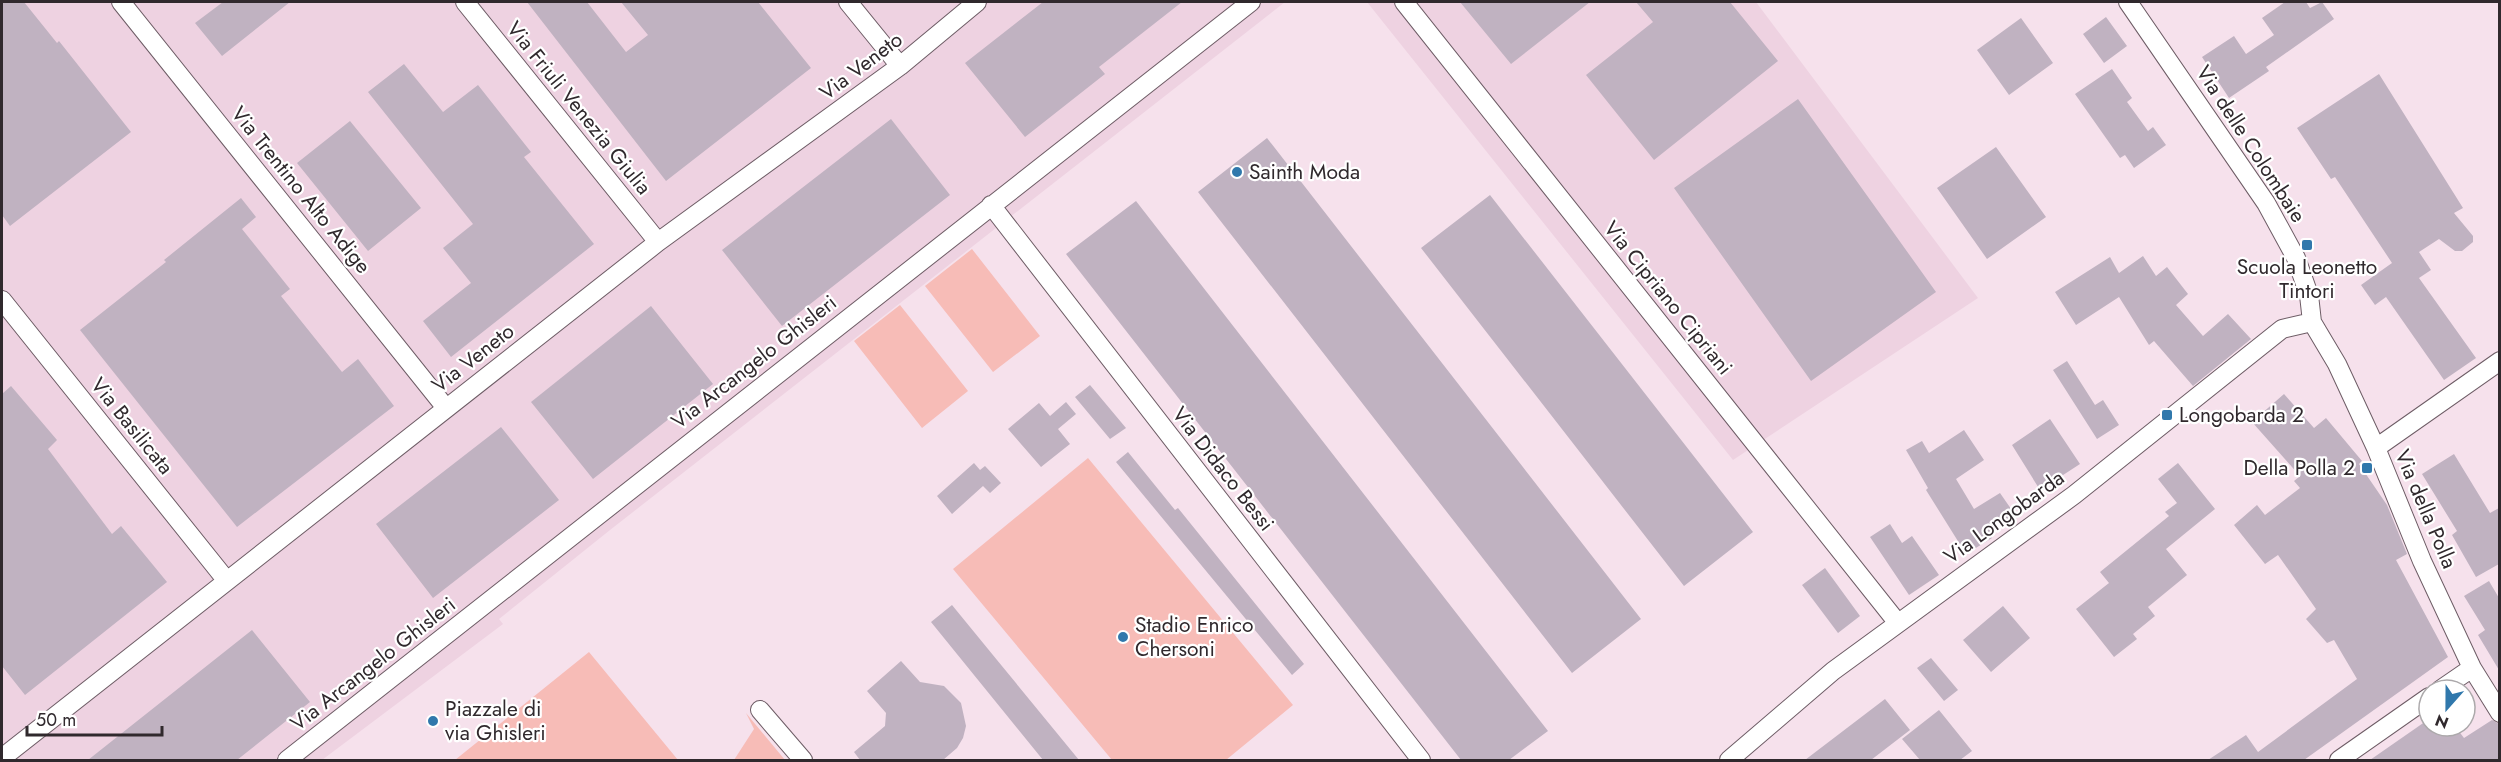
<svg xmlns="http://www.w3.org/2000/svg" width="2501" height="762" font-family="Jost,sans-serif">
	<rect width="100%" height="100%" fill="#f6e1ec"/>
	<path fill="#eed2e1" d="M2,2H1285L610,530L499,619L503,624L322,760H2Z
		M1367,2H1756L1978,298L1733,460Z"/>
	<path fill="#f7bcb7" d="M972,249L1040,336L993,372L925,286Z
		M900,305L968,391L922,428L854,341Z
		M1088,458L1293,705L1226,760H1112L953,569Z
		M589,652L678,760H455Z
		M746,713L785,760H734L754,729Z"/>
	<path fill="#c0b2c1" d="M2,2H24L57,43L59,41L131,132L10,226L2,215Z
		M223,2H290L222,56L195,23Z
		M527,2H587L626,52L648,35L621,2H758L811,68L666,181Z
		M1043,2H1182L1099,67L1105,74L1025,137L965,63Z
		M1460,2H1590L1511,64Z
		M1636,2H1730L1778,61L1654,160L1586,75L1653,22Z
		M2285,2H2306L2310,8L2322,2L2334,19L2266,67L2269,71L2229,98L2202,57L2234,36L2246,54L2274,35L2262,18Z
		M2106,17L2127,46L2104,63L2083,34Z
		M2021,18L2053,63L2009,95L1977,50Z
		M404,64L443,112L478,85L531,152L524,157L594,244L451,357L423,321L471,283L443,248L473,224L368,92Z
		M2112,69L2132,98L2127,102L2148,131L2153,127L2166,145L2134,168L2125,155L2120,158L2075,94Z
		M2379,74L2463,208L2454,213L2473,236V242L2462,251H2455L2439,239L2419,252L2431,270L2419,278L2476,358L2444,380L2386,297L2375,305L2361,285L2392,263L2335,177L2331,179L2297,128Z
		M1798,99L1936,292L1811,381L1674,188Z
		M891,119L950,195L782,326L722,250Z
		M350,121L421,208L368,251L297,163Z
		M1267,138L1641,619L1572,673L1198,192Z
		M1996,147L2046,217L1987,259L1937,188Z
		M1490,195L1753,532L1684,586L1421,248Z
		M241,198L256,217L242,229L290,289L281,296L342,372L358,359L394,406L237,527L80,330L166,262L164,260Z
		M1136,201L1548,731L1509,760H1461L1066,254Z
		M2143,256L2156,276L2167,267L2188,294L2176,305L2203,336L2228,314L2251,339L2193,386L2154,341L2149,345L2119,297L2076,325L2055,292L2110,257L2119,273Z
		M651,306L713,384L593,479L531,402Z
		M2067,361L2095,405L2103,400L2119,425L2097,439L2053,370Z
		M1090,385L1126,428L1110,439L1075,397Z
		M11,386L57,440L48,449L112,534L121,526L167,582L25,695L2,666V394Z
		M2284,394L2314,428L2326,418L2362,461L2359,464L2387,505L2407,554L2396,560L2448,657L2304,760H2208L2246,735L2258,752L2357,679L2334,640L2327,643L2306,619L2316,609L2278,555L2265,564L2234,525L2257,505L2265,515L2300,488L2294,481L2300,476L2252,422Z
		M1066,402L1076,414L1058,429L1070,444L1041,467L1008,429L1039,403L1050,416Z
		M2050,419L2080,464L2040,490L2012,445Z
		M501,427L559,500L433,598L376,524Z
		M1964,430L1984,460L1956,479L1974,509L2000,493L2016,516L1989,533L1992,538L1966,554L1926,490L1928,488L1906,450L1922,441L1929,453Z
		M1128,452L1175,510L1178,508L1304,664L1292,675L1116,462Z
		M2454,454L2490,513L2499,508V564L2476,577L2452,535L2457,531L2422,474Z
		M974,463L980,470L985,466L1001,483L990,493L983,486L952,514L937,496Z
		M2178,463L2215,509L2166,549L2187,575L2148,607L2155,616L2133,634L2137,639L2114,657L2076,609L2109,583L2100,572L2169,516L2165,512L2177,503L2158,479Z
		M1890,524L1902,543L1912,536L1939,575L1909,595L1870,537Z
		M1825,568L1860,616L1838,633L1802,585Z
		M2489,581L2499,598V670L2478,635L2485,630L2464,596Z
		M952,605L997,660L1079,760H1043L931,622Z
		M2003,606L2030,638L1991,672L1963,640Z
		M252,630L310,702L237,760H88Z
		M1931,658L1958,690L1944,701L1917,668Z
		M901,661L920,682L944,686L961,703L966,726L963,738L957,748L943,760H860L854,752L885,726L886,713L867,691Z
		M1885,699L1910,730L1871,760H1805Z
		M1939,710L1972,751L1960,760H1920L1902,739Z
		M2429,719V726H2455L2464,738L2492,720L2499,724V760H2370Z"/>
	<g fill="none" stroke-linecap="round" stroke-linejoin="round">
		<g stroke="#6d5c65" stroke-width="20">
			<path id="street" d="M121,2L446,408
				M465,2L658,242
				M848,2L900,66
				M1404,2L1897,622
				M2128,2L2266,203L2296,258L2309,295L2312,322L2337,364L2376,448L2422,561L2472,668L2500,713
				M991,205L1421,760
				M2,300L227,581
				M2376,448L2500,361
				M2440,690L2472,668
				M760,710L803,760
				M2,758L658,242L900,66L977,2
				M287,760L1251,2
				M1729,760L1833,671L2074,495L2282,329L2312,322
				M2339,760L2429,697"/>
		</g>
		<use href="#street" stroke="#fff" stroke-width="18"/>
	</g>
	<g fill="#3078ac" stroke="#fff" stroke-width="2">
		<circle cx="1237" cy="172" r="6"/>
		<rect x="2301" y="239" width="12" height="12" rx="3"/>
		<rect x="2161" y="409" width="12" height="12" rx="3"/>
		<rect x="2361" y="462" width="12" height="12" rx="3"/>
		<circle cx="1123" cy="637" r="6"/>
		<circle cx="433" cy="721" r="6"/>
	</g>
	<g text-anchor="middle" stroke-width="4.5" stroke-linejoin="round" paint-order="stroke">
		<g font-size="21" fill="#30292d" stroke="#fff">
			<text transform="translate(861 66) rotate(-37)" y="7">Via Veneto</text>
			<text transform="translate(579 108) rotate(51)" y="7">Via Friuli Venezia Giulia</text>
			<text transform="translate(2251 144) rotate(57)" y="7">Via delle Colombaie</text>
			<text transform="translate(301 190) rotate(51)" y="7">Via Trentino Alto Adige</text>
			<text transform="translate(1668 298) rotate(51)" y="7">Via Cipriano Cipriani</text>
			<text transform="translate(473 358) rotate(-38)" y="7">Via Veneto</text>
			<text transform="translate(754 362) rotate(-38)" y="7">Via Arcangelo Ghisleri</text>
			<text transform="translate(132 426) rotate(51)" y="7">Via Basilicata</text>
			<text transform="translate(1223 469) rotate(52)" y="7">Via Didaco Bessi</text>
			<text transform="translate(2426 509) rotate(67)" y="7">Via della Polla</text>
			<text transform="translate(2004 517) rotate(-36)" y="7">Via Longobarda</text>
			<text transform="translate(373 664) rotate(-38)" y="7">Via Arcangelo Ghisleri</text>
		</g>
		<g font-size="21" fill="#30292d" stroke="#fff" text-anchor="start">
			<text x="1249" y="179">Sainth Moda</text>
			<text x="2307" y="274" text-anchor="middle">Scuola Leonetto<tspan x="2307" dy="24">Tintori</tspan></text>
			<text x="2179" y="422">Longobarda 2</text>
			<text x="2355" y="475" text-anchor="end">Della Polla 2</text>
			<text x="1135" y="632">Stadio Enrico<tspan x="1135" dy="24">Chersoni</tspan></text>
			<text x="445" y="716">Piazzale di<tspan x="445" dy="24">via Ghisleri</tspan></text>
		</g>
	</g>
	<rect width="2501" height="762" fill="none" stroke="#30292d" stroke-width="6"/>
	<g transform="translate(2447 708) rotate(201)"><circle r="28" fill="#ffffff" stroke="#aca9ab" stroke-width="1.5"/>
	<path d="M0-4.5L10 22L0 15L-10 22Z" fill="#3078ac"/>
	<text y="-9" font-size="16" font-weight="bold" text-anchor="middle" fill="#30292d">N</text>
	</g>
	<path d="M27 726v9h135v-9" fill="none" stroke="#30292d" stroke-width="3"/>
	<text x="36" y="726" font-size="18" fill="#30292d" stroke="#ffffff" stroke-width="4.5" paint-order="stroke">50 m</text>
</svg>
